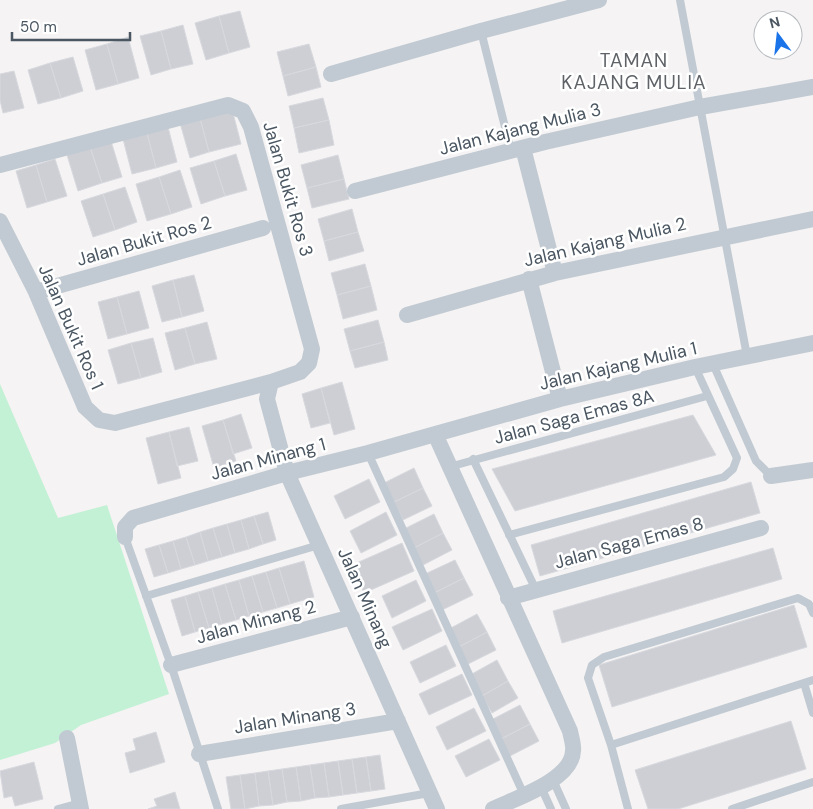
<svg xmlns="http://www.w3.org/2000/svg" width="813" height="809" font-family="'DM Sans',sans-serif">
	<rect width="100%" height="100%" fill="#f5f3f3"/>
	<path fill="#c3f1d5" d="M0,384L58,518L107,505L169,694L81,725L55,743L0,760Z"/>
	<path fill="#cdcfd5" stroke="#d7d9de" d="M240,11L250,47L229,53L219,16Z
		M219,16L229,53L206,60L195,23Z
		M183,25L193,64L171,69L161,31Z
		M161,31L171,69L151,75L140,36Z
		M128,37L139,78L118,84L107,44Z
		M107,44L118,84L96,90L85,50Z
		M309,44L316,67L283,76L277,52Z
		M73,57L83,91L61,98L50,63Z
		M50,63L61,98L38,104L28,70Z
		M316,67L321,87L288,96L283,76Z
		M14,71L24,108L3,113L0,100V74Z
		M323,98L329,120L294,128L289,106Z
		M232,109L241,144L209,152L200,118Z
		M200,118L209,152L190,158L180,123Z
		M329,120L334,145L299,153L294,128Z
		M168,127L177,162L156,168L147,133Z
		M147,133L156,168L132,174L123,139Z
		M111,141L122,177L102,183L90,147Z
		M90,147L102,183L78,191L67,155Z
		M236,154L247,190L225,196L214,161Z
		M338,155L344,179L307,188L301,165Z
		M55,159L67,196L47,202L36,165Z
		M214,161L225,196L201,204L190,168Z
		M36,165L47,202L27,208L16,171Z
		M180,170L192,207L171,214L159,177Z
		M159,177L171,214L147,221L136,184Z
		M344,179L349,199L312,208L307,188Z
		M125,187L137,222L115,230L103,194Z
		M103,194L115,230L93,237L81,201Z
		M352,209L358,232L324,241L318,219Z
		M358,232L364,251L329,261L324,241Z
		M365,264L371,286L337,295L331,273Z
		M194,275L204,311L182,317L173,280Z
		M173,280L182,317L162,322L152,286Z
		M371,286L377,310L343,319L337,295Z
		M139,291L149,328L127,334L117,297Z
		M117,297L127,334L108,339L98,302Z
		M378,320L384,342L350,351L344,329Z
		M207,322L217,359L195,364L185,328Z
		M185,328L195,364L175,370L165,333Z
		M153,338L162,372L141,378L131,343Z
		M384,342L388,360L355,368L350,351Z
		M131,343L141,378L118,384L108,350Z
		M342,382L355,429L334,435L321,388Z
		M321,388L330,423L311,428L302,394Z
		M241,414L252,448L233,454L223,420Z
		M693,415L716,455L515,511L492,469Z
		M223,420L236,461L214,468L202,426Z
		M189,427L198,461L177,466L169,432Z
		M169,432L181,478L158,484L146,438Z
		M414,468L423,488L394,502L384,483Z
		M369,479L380,502L345,519L334,496Z
		M751,482L760,513L540,576L531,545Z
		M423,488L432,506L403,520L394,502Z
		M268,512L276,540L263,544L254,516Z
		M386,512L397,535L361,553L350,531Z
		M434,514L443,533L414,548L404,529Z
		M254,516L263,544L249,549L241,520Z
		M241,520L249,549L235,553L227,524Z
		M227,524L235,553L222,557L213,528Z
		M213,528L222,557L208,561L200,532Z
		M200,532L208,561L195,565L186,537Z
		M443,533L452,550L423,565L414,548Z
		M186,537L195,565L181,569L173,541Z
		M173,541L181,569L168,573L159,545Z
		M402,543L414,571L364,593L352,565Z
		M159,545L168,573L154,577L145,549Z
		M773,548L782,579L562,643L553,611Z
		M455,560L464,578L434,593L425,574Z
		M304,561L314,597L290,604L279,568Z
		M279,568L290,604L277,608L266,572Z
		M266,572L277,608L263,612L252,576Z
		M252,576L263,612L249,616L239,580Z
		M464,578L473,595L442,610L434,593Z
		M239,580L249,616L236,620L225,584Z
		M416,580L426,601L392,618L382,596Z
		M225,584L236,620L222,624L212,588Z
		M212,588L222,624L209,628L198,592Z
		M198,592L209,628L195,632L185,596Z
		M185,596L195,632L182,636L171,600Z
		M794,605L807,647L612,707L599,665Z
		M432,609L442,631L403,650L392,627Z
		M477,614L487,632L459,647L449,629Z
		M487,632L496,650L468,664L459,647Z
		M446,645L456,666L420,683L410,662Z
		M497,660L508,681L482,696L470,675Z
		M462,674L472,695L429,715L419,694Z
		M508,681L518,698L492,713L482,696Z
		M520,705L530,724L501,739L491,720Z
		M474,708L486,731L447,750L436,727Z
		M791,721L806,769L678,809H648L635,770Z
		M530,724L539,741L510,756L501,739Z
		M156,732L165,762L130,773L125,753L136,750L133,739Z
		M489,739L500,760L466,777L455,756Z
		M380,755L385,789L371,791L366,757Z
		M366,757L371,791L357,793L352,759Z
		M352,759L357,793L343,795L338,761Z
		M338,761L343,795L329,797L324,763Z
		M34,762L43,799L15,806L12,796L4,798L0,771Z
		M324,763L329,797L315,798L310,765Z
		M310,765L315,798L301,801L296,767Z
		M296,767L301,801L287,802L282,769Z
		M282,769L287,802L273,805L268,771Z
		M268,771L273,805L259,806L255,773Z
		M255,773L259,806L245,809L240,775Z
		M240,775L245,809H231L226,777Z
		M175,792L180,809H148L157,806L154,799Z"/>
	<g fill="none" stroke-linecap="round" stroke-linejoin="round">
		<path stroke="#c1cad2" stroke-width="8" d="M680,0L747,356
			M481,31L511,151
			M713,364L756,461L771,476
			M368,453L524,795
			M473,459L536,590
			M449,467L707,396
			M509,535L724,477L733,469L737,458L695,367
			M125,537L171,665L218,809
			M146,596L319,545
			M804,683L813,713
			M611,745L813,680
			M553,780L566,809
			M541,787L551,809
			M58,809L80,803
			M341,809L429,793
			M628,809L611,745L588,678L592,665L604,657L798,598L809,604L813,613
			M732,809L813,782"/>
		<path stroke="#c1cad2" stroke-width="16" d="M331,74L481,31L599,0
			M523,148L555,273
			M0,165L228,105L243,111L251,127L312,349L309,363L300,372L271,382L115,423L99,420L85,407L36,292L0,221
			M355,191L545,142L700,107L813,87
			M529,279L560,399
			M36,292L263,228
			M407,315L555,273L813,219
			M271,382L267,399L287,473L437,809
			M435,434L570,731C571,737 574,745 573,751C572,780 516,798 493,809
			M771,476L813,470
			M125,537V527L133,518L287,473L368,453L560,399L695,367L813,343
			M508,598L761,528
			M171,665L352,617
			M67,738L81,809
			M199,754L398,721"/>
	</g>
	<g text-anchor="middle" stroke-width="5" stroke-linejoin="round" paint-order="stroke">
		<g font-size="18" fill="#4a5661" stroke="#fff">
			<text transform="translate(520 129) rotate(-14)" y="6">Jalan Kajang Mulia 3</text>
			<text transform="translate(288 189) rotate(74)" y="6">Jalan Bukit Ros 3</text>
			<text transform="translate(144 241) rotate(-16)" y="6">Jalan Bukit Ros 2</text>
			<text transform="translate(605 242) rotate(-13)" y="6">Jalan Kajang Mulia 2</text>
			<text transform="translate(71 327) rotate(66)" y="6">Jalan Bukit Ros 1</text>
			<text transform="translate(618 366) rotate(-13)" y="6">Jalan Kajang Mulia 1</text>
			<text transform="translate(574 417) rotate(-15)" y="6">Jalan Saga Emas 8A</text>
			<text transform="translate(268 459) rotate(-15)" y="6">Jalan Minang 1</text>
			<text transform="translate(629 543) rotate(-15)" y="6">Jalan Saga Emas 8</text>
			<text transform="translate(365 598) rotate(66)" y="6">Jalan Minang</text>
			<text transform="translate(256 622) rotate(-15)" y="6">Jalan Minang 2</text>
			<text transform="translate(295 718) rotate(-9)" y="6">Jalan Minang 3</text>
		</g>
		<g font-size="19" letter-spacing="1" fill="#5f6368" stroke="#fff">
			<text x="634" y="67">TAMAN<tspan x="634" dy="22">KAJANG MULIA</tspan></text>
		</g>
	</g>
	<g transform="translate(778 35) rotate(345)"><circle r="24" fill="#ffffff" stroke="#b7bbc0"/>
	<path d="M0-4L9 19L0 12L-9 19Z" fill="#1a73e8"/>
	<text y="-8" font-size="14" font-weight="bold" text-anchor="middle" fill="#4a5661">N</text>
	</g>
	<path d="M12 32v8h118v-8" fill="none" stroke="#4a5661" stroke-width="2.5"/>
	<text x="20" y="32" font-size="15" fill="#4a5661" stroke="#ffffff" stroke-width="4" paint-order="stroke">50 m</text>
</svg>
